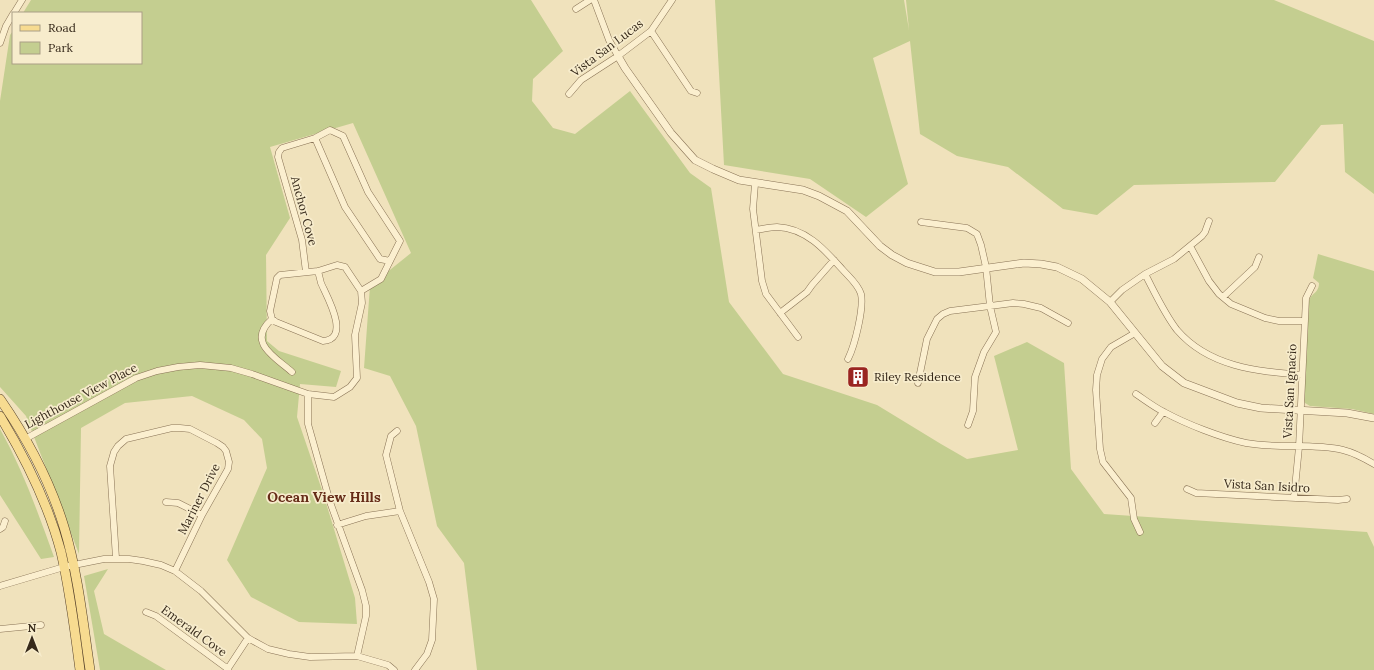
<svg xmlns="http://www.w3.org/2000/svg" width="1374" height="670" font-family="Lora,serif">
	<rect width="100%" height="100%" fill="#f0e2bc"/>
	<path fill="#c4ce90" d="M31,0H531L563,51L533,79L532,101L553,128L575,134L630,91L690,173L711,188L729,302L783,374L877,405L941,444L967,459L1018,450L994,356L1027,342L1064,363L1071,469L1104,514L1367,532L1374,547V670H477L464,563L437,526L416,426L390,376L364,368L370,286L411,253L353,123L270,147L290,218L266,255L267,341L279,351L341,371L336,387L300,384L297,417L323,493L355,598L357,624L299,622L251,597L227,560L267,468L262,439L244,420L192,396L125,403L81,428L79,554L26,416L0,387V101L10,35L13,31V63H141V13H23Z
		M715,0H904L909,30L906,0H1274L1374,41V194L1345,172L1343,124L1321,125L1275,182L1134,185L1097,215L1063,209L1008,167L957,156L920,134L910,41L873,58L908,184L866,217L810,179L724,165Z
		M1318,254L1374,271V414L1352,409L1310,406L1305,403L1304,400L1309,302C1310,293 1319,294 1319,283L1313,278Z
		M0,429C23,470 38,513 54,557L41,559L0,495Z
		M108,569L94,591L104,634L166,670H100L84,576Z"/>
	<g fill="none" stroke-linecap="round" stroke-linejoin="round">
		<g stroke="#887255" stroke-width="7">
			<path id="minor" d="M594,0L609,40L618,56
				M576,9L590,0
				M14,13L22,0
				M651,31L691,91L697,93
				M0,43L6,26L13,14
				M569,94L581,80L618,56L651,31L672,0
				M315,138L345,207L380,259L390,261
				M755,184L753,209L762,281L766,294L798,337
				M921,222L967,228L977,234L981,245L986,267L990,306L996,332L984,352L975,377L973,411L968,425
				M756,230C763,229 770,227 777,227C806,228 825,250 842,269C849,277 858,284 861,294C864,308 855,345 848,359
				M1190,246L1209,281L1219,294L1231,304L1265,318L1279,321H1305
				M306,272L302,240L278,157L279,152L282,148L315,138L330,130L343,136L368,192L400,241L381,279L361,291
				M1145,274C1155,293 1164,313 1177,330C1209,367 1256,371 1302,375
				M1223,297L1255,267L1259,257
				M1110,302L1122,290L1145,274L1174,259L1202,236L1205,232L1209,221
				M780,313L807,292L812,285L834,260
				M272,319C246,342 275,357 292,372
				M1135,333L1111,347L1102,359L1097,375L1096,390L1100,449L1103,462L1131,498L1134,519L1140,532
				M918,383L927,339L937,319L943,314L950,311L990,306L1013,303L1024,304L1041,308L1068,323
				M308,394V424L330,502L362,590L366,606V616L357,656
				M1136,394C1145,400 1154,407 1164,412C1186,424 1222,438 1246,443C1278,449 1313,443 1343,450C1355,453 1364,458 1374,464
				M1155,423L1163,412
				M397,431L391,436L386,455L400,511L429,582L434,599L432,640L427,654L415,670
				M25,439L136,378L157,371L178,367L200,365L231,368L252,374L308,394L334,397L350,387L357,378L355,335L362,303L361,291L345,267L337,265L318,271L280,275L277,278L270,311L272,319L276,322L323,341C352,339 326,295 321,283C320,279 319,275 318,271
				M1187,489L1196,493L1338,500L1347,499
				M1294,498L1299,447L1306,298L1312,286
				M166,502L178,503L202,515
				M337,525L366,516L400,511
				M0,529L3,527L5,521
				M116,558L110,466L114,452L118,446L126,439L172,428H180L190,429L217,443L223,447L226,451L229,462L228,469L202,515L175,571
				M0,586L64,567L104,559H129L143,561L161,565L175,571L201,591L248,638L268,649L289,654L310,657L357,656L388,665L394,670
				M146,612L156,616L228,669
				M0,629L41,625
				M227,670L248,638"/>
		</g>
		<g stroke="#887255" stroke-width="8">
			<path id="tertiary" d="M618,56L625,68L671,133L695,160L713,169L739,180L803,190L819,196L847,211L880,246L892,255L907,263L935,272H959L1024,263L1041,264L1057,267L1082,279L1110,302L1162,366L1184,383L1237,403L1261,408L1347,413L1374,418"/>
		</g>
		<g stroke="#55402a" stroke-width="10">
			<path id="primary" d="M0,399C27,438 50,481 64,527C78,573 83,622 90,670
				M0,416C26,459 48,503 61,552C70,591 75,631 80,670"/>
		</g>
		<use href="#minor" stroke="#fbefcf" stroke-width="6"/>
		<use href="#tertiary" stroke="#fbefcf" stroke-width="7"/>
		<use href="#primary" stroke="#f7db90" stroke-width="9"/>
	</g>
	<defs>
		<g id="building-square" transform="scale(1.15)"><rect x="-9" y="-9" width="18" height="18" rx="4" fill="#9a2521" stroke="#f7eccc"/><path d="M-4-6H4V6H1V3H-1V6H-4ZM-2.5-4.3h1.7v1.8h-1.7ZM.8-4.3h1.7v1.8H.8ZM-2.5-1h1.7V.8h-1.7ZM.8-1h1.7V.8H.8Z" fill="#fff"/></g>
	</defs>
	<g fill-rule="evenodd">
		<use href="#building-square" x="858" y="377"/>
	</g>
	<g text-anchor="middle" stroke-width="3.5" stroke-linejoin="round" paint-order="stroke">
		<g font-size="12" fill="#36291a" stroke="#f7eccc">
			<text transform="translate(607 48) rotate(-37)" y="4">Vista San Lucas</text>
			<text transform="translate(304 211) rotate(75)" y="4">Anchor Cove</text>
			<text transform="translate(1290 391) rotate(-87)" y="4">Vista San Ignacio</text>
			<text transform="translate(81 396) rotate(-28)" y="4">Lighthouse View Place</text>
			<text transform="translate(1267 486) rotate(3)" y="4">Vista San Isidro</text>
			<text transform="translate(199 499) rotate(-63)" y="4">Mariner Drive</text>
			<text transform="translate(194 631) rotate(36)" y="4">Emerald Cove</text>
		</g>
		<g font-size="12" fill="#36291a" stroke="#f7eccc" text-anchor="start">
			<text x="874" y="381">Riley Residence</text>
		</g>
		<g font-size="14" font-weight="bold" fill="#652b17" stroke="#f7eccc">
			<text x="324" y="502">Ocean View Hills</text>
		</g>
	</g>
	<rect x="12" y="12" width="130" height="52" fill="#f7eccc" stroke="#aa9e85"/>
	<rect x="20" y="25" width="20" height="6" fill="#f7db90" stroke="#aa9e85"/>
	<text x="48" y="32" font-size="12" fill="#36291a">Road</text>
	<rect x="20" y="42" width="20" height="12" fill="#c4ce90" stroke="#aa9e85"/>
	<text x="48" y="52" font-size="12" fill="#36291a">Park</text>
	<g transform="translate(32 638)" stroke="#f7eccc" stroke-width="3" paint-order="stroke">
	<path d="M0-3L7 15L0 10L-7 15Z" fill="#36291a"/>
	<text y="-6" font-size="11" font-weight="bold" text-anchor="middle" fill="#36291a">N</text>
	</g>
</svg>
